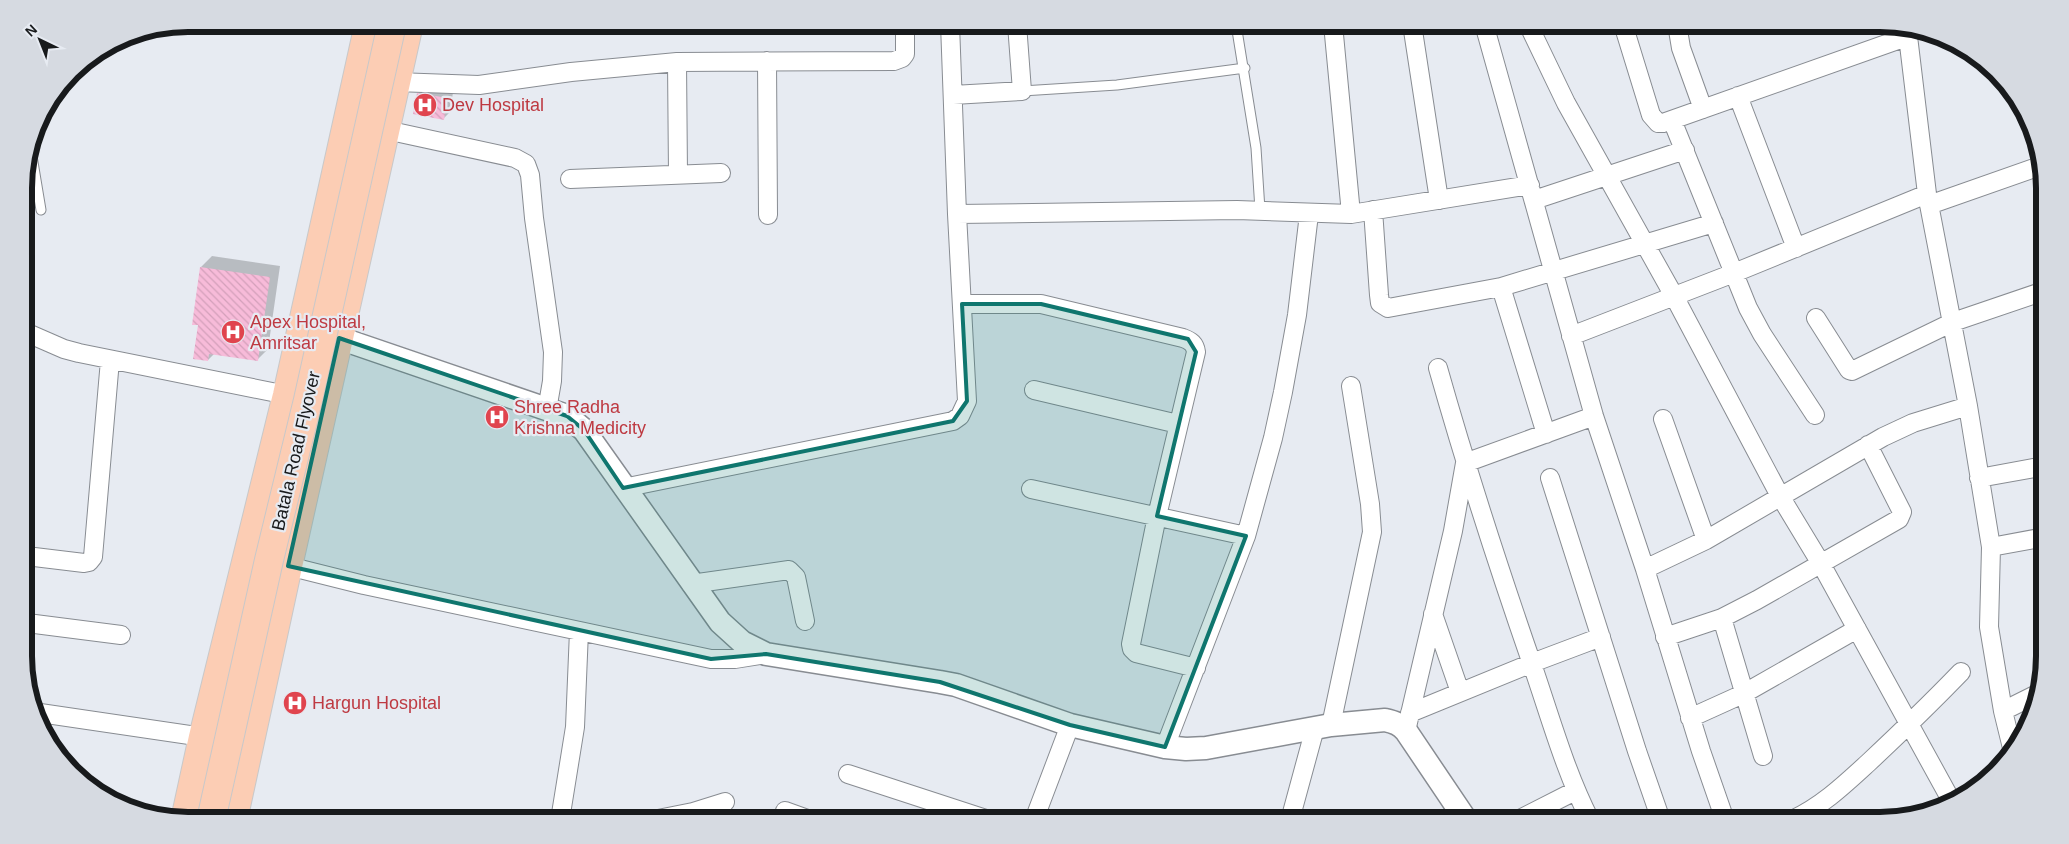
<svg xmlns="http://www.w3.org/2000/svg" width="2069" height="844" font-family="Arial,sans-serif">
	<defs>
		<pattern id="building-back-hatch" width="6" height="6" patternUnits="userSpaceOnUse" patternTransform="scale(1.25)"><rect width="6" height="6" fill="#f7bbd9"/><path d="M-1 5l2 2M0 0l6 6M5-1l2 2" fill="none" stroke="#d3a0ba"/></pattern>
	</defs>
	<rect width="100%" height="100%" fill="#e7ebf2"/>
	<path fill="#0003" d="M423,89L453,93L449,113L443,119L418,94Z
		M212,256L280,266L268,349L257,360L214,354L208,360L199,324L201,267Z"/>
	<path fill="url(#building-back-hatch)" d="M417,93L448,98L444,120L413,114Z
		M200,267L270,277L258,361L209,354L208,361L193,359L198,325H192Z"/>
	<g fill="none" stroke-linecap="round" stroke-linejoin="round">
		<g stroke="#888c92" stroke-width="11">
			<path id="service" d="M1236,24L1256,148L1260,210
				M1022,91L1117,85L1245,68
				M31,150L41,210"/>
		</g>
		<g stroke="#888c92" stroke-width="20">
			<path id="minor" d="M1333,24L1351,214
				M1412,24L1439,200
				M1484,24L1594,416L1645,569L1701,751L1725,820
				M1528,24L1566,103L1674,296L1780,496L1820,562L1952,802
				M1623,24L1651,115L1658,123H1663L1909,36
				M1677,24L1681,48L1703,109
				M1907,28L1927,194L1968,406L1991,547L1989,627L2003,711L2013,752
				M767,61L768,215
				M677,62L678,175
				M396,82L479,85L571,72L677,62L894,61L902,58L905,54V31
				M953,95L1022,91L1017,24
				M1738,96L1796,248
				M1672,120L1748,308L1762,334L1815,415
				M386,130L515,158L526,164L530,175L534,218L553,352L552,381L547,410
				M570,179L721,173
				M1534,200L1685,150
				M1929,205L2043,165
				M1373,210L1379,295L1380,303L1388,308L1501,287L1714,223
				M957,214L1237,210L1351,214L1530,185
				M1501,287L1546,434
				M962,304H1041L1183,338C1191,341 1195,344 1196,352L1157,516L1131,644L1132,649L1136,653L1196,668
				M1816,318L1849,370L1852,371L1953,322L2044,291
				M25,332L64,349L79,353L287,395
				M1571,336L1734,273L1927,194
				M1438,368C1466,467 1498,566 1532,664C1550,716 1565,771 1590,820
				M1034,390L1178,424
				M1663,419L1706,540
				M1550,478L1637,751L1661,820
				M1979,478L2045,466
				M623,488L953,421L960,416L967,401L957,214L950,24
				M1031,489L1246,536
				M1991,547L2045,537
				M26,556L84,563L89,562L93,557L110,360
				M288,566L364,585L711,659H735L766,654
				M1645,569L1706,540L1883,437L1913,423L1968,406
				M691,584L789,570L796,577L805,621
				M1433,614L1460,692
				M1722,618L1763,756
				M27,623L121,635
				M1665,637L1722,618L1757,600L1899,519L1902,512L1868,445
				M2003,711L2039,693
				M40,713L203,737
				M1410,713L1532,663L1601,637
				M1690,718L1743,694L1857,629
				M1331,725L1372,532L1370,504L1351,386
				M1406,731L1453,531L1465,463L1594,416
				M1165,747L1246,536L1273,438L1283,392L1297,315L1309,214
				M848,774L989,820
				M785,811L810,820
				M1927,813L1936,810
				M560,820L575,727L579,631
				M653,820L693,812L725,802
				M1034,820L1070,725
				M1290,820L1315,728
				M1518,820L1575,791
				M1792,820C1822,806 1844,785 1868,763C1900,733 1931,703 1961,672"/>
		</g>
		<g stroke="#888c92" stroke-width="25">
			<path id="tertiary" d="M323,334L339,338L567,416L584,430L720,622L742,642L766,654L940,682L956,685L1070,725L1165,747L1186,749L1206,748L1331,725L1385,720C1394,722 1400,724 1406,731L1466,820"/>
		</g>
		<g stroke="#c8c8c9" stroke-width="30">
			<path id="primary" d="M185,820L203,737L287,395L369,24
				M233,820L288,566L409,24"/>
		</g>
		<use href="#service" stroke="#fff" stroke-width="9"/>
		<use href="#minor" stroke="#fff" stroke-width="18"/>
		<use href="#tertiary" stroke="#fff" stroke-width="22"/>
		<use href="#primary" stroke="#fccdb4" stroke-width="28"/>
		<g stroke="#c8c8c9" stroke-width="30" stroke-linecap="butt">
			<path id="primary-bridge" d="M211,820L269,560L308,400L392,24"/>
		</g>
		<use href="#primary-bridge" stroke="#fccdb4" stroke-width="28"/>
	</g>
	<path fill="#0f766e" fill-opacity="0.2" stroke="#0f766e" stroke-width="4" stroke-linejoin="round" d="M962,304H1041L1188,339L1196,352L1157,516L1246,536L1165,747L1070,725L940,682L766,654L711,659L288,566L339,338L567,416L584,430L623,488L953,421L967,401Z"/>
	<defs>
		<g id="hospital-disc" transform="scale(1.25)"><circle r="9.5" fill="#e0444e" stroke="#e7ebf2"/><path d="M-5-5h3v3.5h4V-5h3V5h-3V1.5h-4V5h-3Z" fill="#fff"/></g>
	</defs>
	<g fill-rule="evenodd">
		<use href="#hospital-disc" x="425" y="105"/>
		<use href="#hospital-disc" x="233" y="332"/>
		<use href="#hospital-disc" x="497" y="417"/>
		<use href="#hospital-disc" x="295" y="703"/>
	</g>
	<g text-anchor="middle" stroke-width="4.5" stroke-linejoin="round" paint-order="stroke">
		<g font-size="18" fill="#be3a42" stroke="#e7ebf2" text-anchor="start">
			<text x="442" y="111">Dev Hospital</text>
			<text x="250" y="328">Apex Hospital,<tspan x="250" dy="21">Amritsar</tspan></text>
			<text x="514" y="413">Shree Radha<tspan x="514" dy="21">Krishna Medicity</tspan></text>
			<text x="312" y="709">Hargun Hospital</text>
		</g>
		<g font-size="18" fill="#181a1c" stroke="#e7ebf2">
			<text transform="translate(296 451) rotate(-77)" y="6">Batala Road Flyover</text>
		</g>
	</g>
	<path d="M0 0H2069V844H0ZM188 32H1880A156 156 0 0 1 2036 188V656A156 156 0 0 1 1880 812H188A156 156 0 0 1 32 656V188A156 156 0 0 1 188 32Z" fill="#d6dae1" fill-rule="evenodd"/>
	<path fill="none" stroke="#181a1c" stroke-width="6" d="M188 32H1880A156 156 0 0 1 2036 188V656A156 156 0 0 1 1880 812H188A156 156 0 0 1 32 656V188A156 156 0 0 1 188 32Z"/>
	<g transform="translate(40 40) rotate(317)" stroke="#e7ebf2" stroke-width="4" paint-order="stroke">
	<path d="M0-4L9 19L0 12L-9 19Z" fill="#181a1c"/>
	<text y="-8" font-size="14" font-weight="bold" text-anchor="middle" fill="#181a1c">N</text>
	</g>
</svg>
